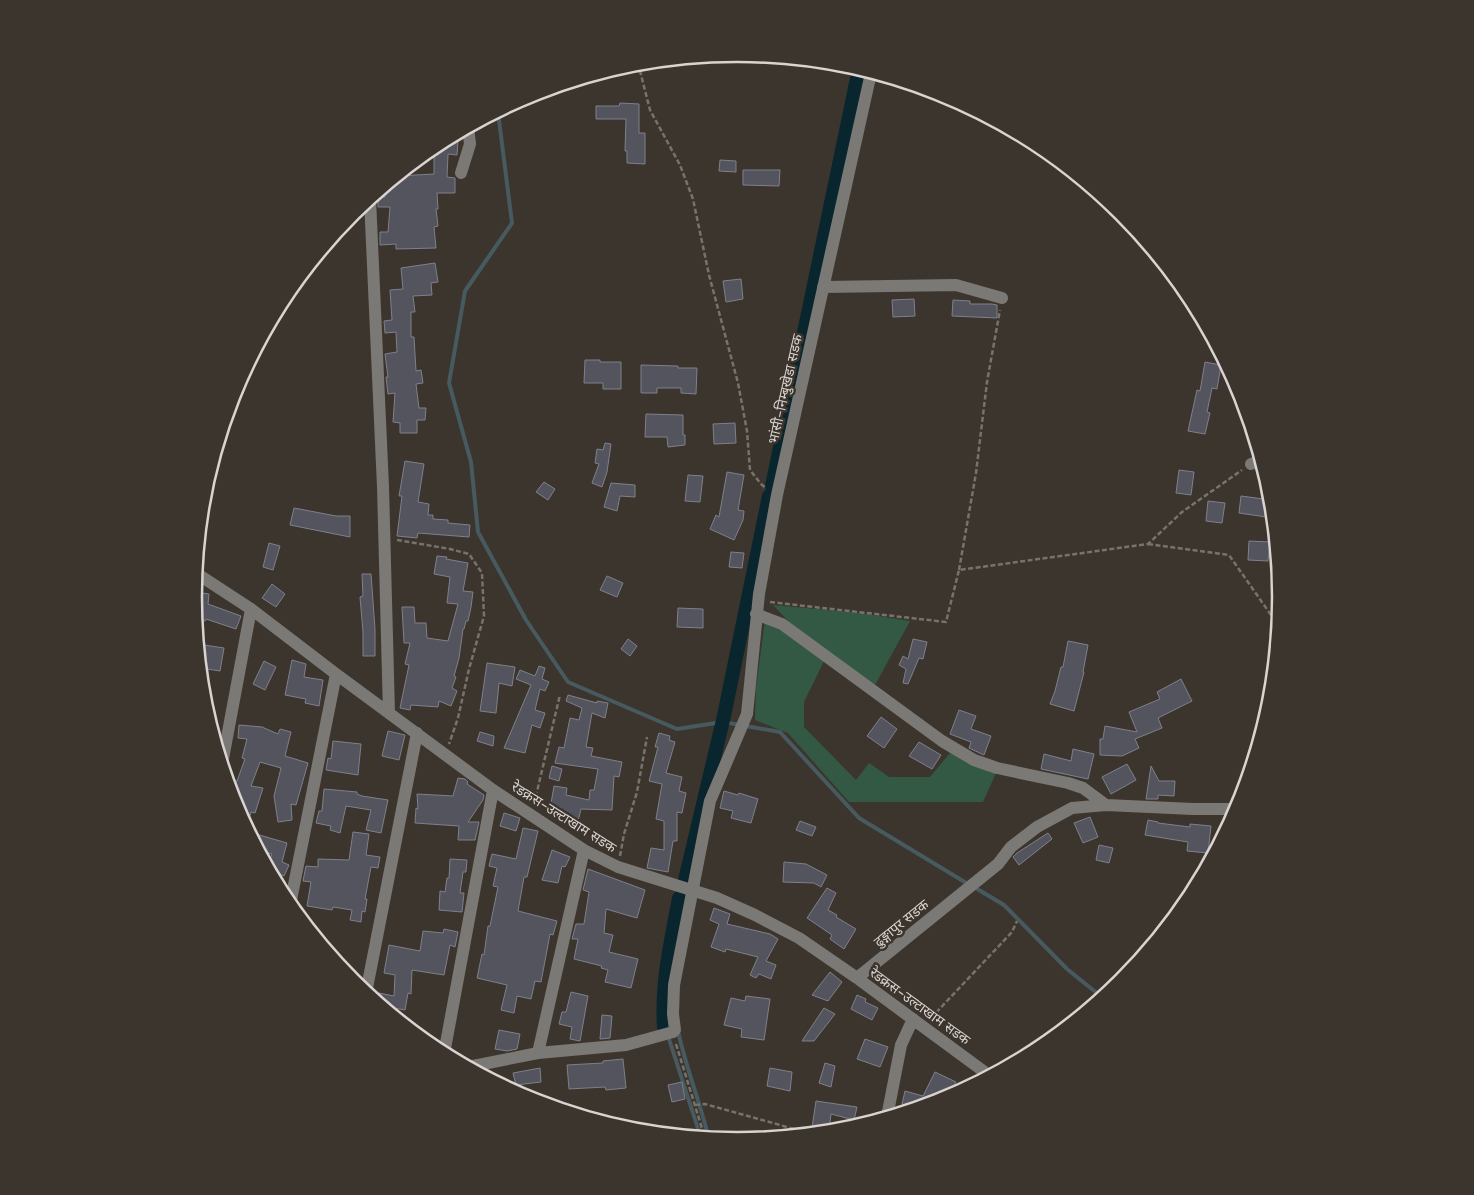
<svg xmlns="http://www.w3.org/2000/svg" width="1474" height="1195" font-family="'DM Sans','Noto Sans Devanagari',sans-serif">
	<rect width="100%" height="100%" fill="#3c352e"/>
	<path fill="#335945" d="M773,605L860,613L910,621L875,685L797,630Z
		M765,620L825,659L804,702V727L856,780L869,763L889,777H930L950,753L996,773L983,802H849L788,733L755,720L756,688Z"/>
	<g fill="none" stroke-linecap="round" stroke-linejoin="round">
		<path stroke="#475a5f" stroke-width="4" d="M498,112L512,223L465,291L449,383L471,462L478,532L526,620L568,682L677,729L716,723H729L780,732L859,818L968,884
			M974,887L1004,905L1067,969L1103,998
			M678,1031C686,1068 700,1102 709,1139
			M669,1039L701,1138"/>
		<path stroke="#09252e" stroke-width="14" d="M772,486L859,69
			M685,880L724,716L769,496
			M664,1027C661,983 671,941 679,898"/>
	</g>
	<path fill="#54545e" stroke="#7f808a" d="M620,103L639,104V133H645V164L627,163V151H625L626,119H596V106H619Z
		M443,141H458L457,155L448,154L447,177L455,178V193H437L438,209H436L438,226L434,227L436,248L396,249V244L380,245V232H388L390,207H378V197H385V186L398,176L434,174V154L423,155Z
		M720,160L736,161V172L719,171Z
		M743,170H780L779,186L743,185Z
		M435,263L438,282L431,283L432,295L413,296L415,312H411V337H414L416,371L421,370L423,383L416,384L419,408H426L425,420H417V433H400V423L393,422L395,393L388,394L386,377H388L385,354L397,352L396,332L385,333L384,321L392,320L390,290L403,289L401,268Z
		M741,279L743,299L726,302L723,281Z
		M914,299L915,316L893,317L892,300Z
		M953,300L970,301V304H992L997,305V318L952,316Z
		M585,360H600V362H621V389H603V383H584Z
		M1205,362L1221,365L1217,389L1212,388L1207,412L1210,413L1205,434L1188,431L1197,390L1200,391Z
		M641,365L678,366V368H697L696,394L681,393V388H657V393H641Z
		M646,414L683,415V435H685V445L668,447L667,437H645Z
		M735,423L736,443L714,444L713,424Z
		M605,443L611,444L607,472L602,487L592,483L599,464L595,463L597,449L603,450Z
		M405,461L424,464L418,502L429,504L428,515H433V519L448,520V523L470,525L469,537L418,533L417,538L397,536L402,496H399Z
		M1179,470L1194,472L1191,495L1176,493Z
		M727,472L744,475L738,510L744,511L743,520L734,540L710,529L716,515L719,517Z
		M688,475L703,476L700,502L685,501Z
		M544,482L555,489L548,500L536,492Z
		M611,483L635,485V497L620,496L617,511L604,507Z
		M1241,496L1271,500L1273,518L1239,513Z
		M1208,501L1225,503L1222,523L1206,521Z
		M294,508L336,516H350V537L290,525Z
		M1249,541L1270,542L1268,561L1248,560Z
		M269,543L280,546L273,570L263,567Z
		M731,552L744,553L742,568L729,567Z
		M437,556L447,557L446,559L468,563L463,591L473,592L471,607L468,621H466L464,629H463L459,658L454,676L456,677L452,688L457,691L451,706L439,701L438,707L411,705L410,710L400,708L409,665L405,664L410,643H404L402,607H414L415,623H426L427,638L448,641L458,604L447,603L450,577L434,574Z
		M362,574H371L375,629V656H363V632L360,597L363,596Z
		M607,576L623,583L617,597L600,590Z
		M272,584L285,594L276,607L262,598Z
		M195,592L209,594L208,604L241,616L236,629L206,619L205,621L196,620L194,602Z
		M678,608L703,609V628L677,627Z
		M628,639L637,646L630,656L621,649Z
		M913,639L927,642L923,659L919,658L908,684L903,683L906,669L899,665L903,656L908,659Z
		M1068,641L1088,645L1083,672H1084L1074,711L1050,704L1055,691L1061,667H1063Z
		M204,645L224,648L220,671L200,668Z
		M292,660L306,664L304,677L323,680L319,706L305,703L306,699L285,695Z
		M264,661L276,667L265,690L253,684Z
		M487,663L515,667L512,686L499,683L496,713L480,711Z
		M539,666L545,668L542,679L549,682L545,691L540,689L535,710L545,713L540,728L532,725L525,753L504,748L531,685L516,679L520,670L535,676Z
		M1181,679L1192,701L1158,718L1162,728L1135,739L1139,748L1122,756L1100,755V739H1103L1105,726L1137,732L1129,712L1160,699L1157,692Z
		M568,695L597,703V701L608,703L605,718L592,713L586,747L593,748L591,756L622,762L619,777L614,776L612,810L581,809L578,821L549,815L554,786L567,788L566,795L589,800L590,790H594L598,769L555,763L559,747L564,748L570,718L579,720L582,708L566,701Z
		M959,710L976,716L971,729L991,736L984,755L969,748L971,742L950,734Z
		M881,717L897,729L884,748L867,736Z
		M239,725L262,727L278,734L280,729L291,732L285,756L308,763L296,805L291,804L292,820L278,822L274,796L281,768L260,762L251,786L263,788L255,813L251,812L249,819H242L235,805L231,793L236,781H237L245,759L242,758L247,739L238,738Z
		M388,731L405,735L399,760L382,756Z
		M480,732L494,736L493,746L477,741Z
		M659,733L670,736L669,740L675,742L666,773L682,777L679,791L686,793L682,813L677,812V841H673L668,872L647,868L651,848L664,850V821L656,819L662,784L649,781L658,747H655Z
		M333,741L361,744L358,775L326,770L328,758L331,759Z
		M919,742L941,755L932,769L909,756Z
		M1073,749L1094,754L1088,779L1041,769L1044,754L1071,761Z
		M1127,764L1136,780L1111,794L1102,777Z
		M552,766L562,769L559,781L549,778Z
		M1151,766L1159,781H1175L1174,796L1158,795V799H1146Z
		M458,778L465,779L468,782L467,784L484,795L483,800L468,822H479L475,840H458L459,826L415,823L416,808L418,809L417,794L453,796Z
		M324,789L357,792V794L362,796L388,800L381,833L366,830L371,810L346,806L340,833L330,830L331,826L316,823L319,811H322Z
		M724,791L738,795L739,793L758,799L751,823L731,818L733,811L720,808Z
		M504,813L520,818L516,831L500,826Z
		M1090,817L1098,837L1083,843L1074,823Z
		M1148,820L1158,822V823L1190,827V824L1211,826L1208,853L1187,851L1188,842L1145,835Z
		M800,821L816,827L812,836L796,830Z
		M523,828L538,831L527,877H524L518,911L557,921L553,935L550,934L541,982L535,981L531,999L517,996L514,1013L501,1010L507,985L477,978L482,954L484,955L488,926H490L498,887L493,886L497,868L489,866L492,854L516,859Z
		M249,832L287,843L282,862L289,865L284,876L269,869L267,866L272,854L258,850Z
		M353,832L369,834L366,855L380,857L378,868L371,867L365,899H367L365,912L362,911L361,922L350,920L352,910L333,907L332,910L307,906L311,882L303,881L306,866L318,867V859L349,860Z
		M1048,833L1052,839L1019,865L1013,857L1017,853Z
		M1099,845L1113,848L1109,863L1096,860Z
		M552,850L570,857L565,867L562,866L558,883L542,880Z
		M450,859L467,860L466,872H463L460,893H464L462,912L439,910L440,891L445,892L447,878H449Z
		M784,862L806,864L827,875L821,887L814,883L783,882Z
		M588,869L645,890L637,918L606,909L604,933L613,935L609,952L638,959L631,988L605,982L608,970L601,968L602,966L574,959L578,939H572L576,924H584L589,892L583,890Z
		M827,888L836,893L828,910L837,915L836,917L856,929L844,949L830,939L832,935L807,918Z
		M714,908L730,914L727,924L770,934L778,939L766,961L776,965L771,979L759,974L756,978L750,975L758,957L726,949L725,952L711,947L719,924L710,920Z
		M444,929L458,932L455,947L450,945L444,975L412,970L411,994L408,993L405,1010L388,1007L387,1010L377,1002L379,993L394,996L395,975L384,973L389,945L420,951L423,931L443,933Z
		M830,972L842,982L828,1001L812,995Z
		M571,992L588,996L580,1041L570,1039L572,1027L559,1024L562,1012H566Z
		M857,995L866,999L865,1002L878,1008L872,1020L851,1009Z
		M746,996L770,999L764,1040L741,1037L742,1029L724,1025L731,998L745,1001Z
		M824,1008L835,1014L814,1041H802Z
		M602,1015L612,1016L610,1038L600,1039Z
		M499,1030L520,1034L517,1049L507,1051L495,1049Z
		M865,1039L888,1047L880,1067L857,1059Z
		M623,1059L626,1088L606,1090L605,1087L569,1089L567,1065L603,1063V1061Z
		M825,1063L835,1066L831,1087L819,1083Z
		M540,1068L541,1082L516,1085L513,1073Z
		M770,1068L792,1072L790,1091L767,1086Z
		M935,1072L956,1082L947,1099L917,1108L902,1104L905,1091L923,1096Z
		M682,1082L685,1099L672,1102L668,1085Z
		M816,1101L857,1107L854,1120L831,1114L829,1130L812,1128Z"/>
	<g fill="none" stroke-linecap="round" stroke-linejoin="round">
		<path stroke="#78726c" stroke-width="2.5" stroke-dasharray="5 2.5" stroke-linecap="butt" d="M638,63L650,110L680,165L693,199L709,275L738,383L747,431L750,470L761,484L766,488
			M397,540L450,549L469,554L482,573L484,616L469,669L458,718L449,744
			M1148,544L1229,555L1278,625
			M959,570L976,473L987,382L1000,310
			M770,602L946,622L959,570L1148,544L1182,512L1242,470
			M534,804L560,695
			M620,856L624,834L637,792L647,737
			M931,1018L1012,932L1017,921
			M676,1044L705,1138
			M695,1105L705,1104L812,1134"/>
		<path stroke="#7b7975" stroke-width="12" d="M461,173L470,144L468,127
			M370,199L383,487L389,713
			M823,287L956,285L1002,298
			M1251,464L1261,460
			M196,573L251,609L336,674L493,790L584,850L618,867L717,898L755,915L799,938L857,978L990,1076
			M756,614L782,624L942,741L974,760L997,768L1068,783L1083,788L1106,805
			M222,764L251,609
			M290,905L336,674
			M857,978L998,864L1011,847L1037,827L1072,808L1106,805L1193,809H1238
			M366,993L417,733
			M538,1053L584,850
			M444,1054L493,790
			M468,1067L538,1053L626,1045L673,1032L675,1030L673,1014L674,985L710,801L747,714L759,594L777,495L871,73
			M887,1117L901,1045L913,1019"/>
	</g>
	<g text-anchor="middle" stroke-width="5" stroke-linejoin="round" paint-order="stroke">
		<g font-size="14" fill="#d9d4d0" stroke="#3c352e">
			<text transform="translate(785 389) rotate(-77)" y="5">भांसी-निम्बुखेडा सडक</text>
			<text transform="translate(564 817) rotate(32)" y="5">रेडक्रस-उल्टाखाम सडक</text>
			<text transform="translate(901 923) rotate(-39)" y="5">ढुङ्गापुर सडक</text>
			<text transform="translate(920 1006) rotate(36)" y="5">रेडक्रस-उल्टाखाम सडक</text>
		</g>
	</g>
	<path d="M0 0H1474V1195H0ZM202 597a535 535 0 1 1 1070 0a535 535 0 1 1-1070 0Z" fill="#3c352e" fill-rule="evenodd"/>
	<path fill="none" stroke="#d9d4d0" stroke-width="2.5" d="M202 597a535 535 0 1 1 1070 0a535 535 0 1 1-1070 0Z"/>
</svg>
